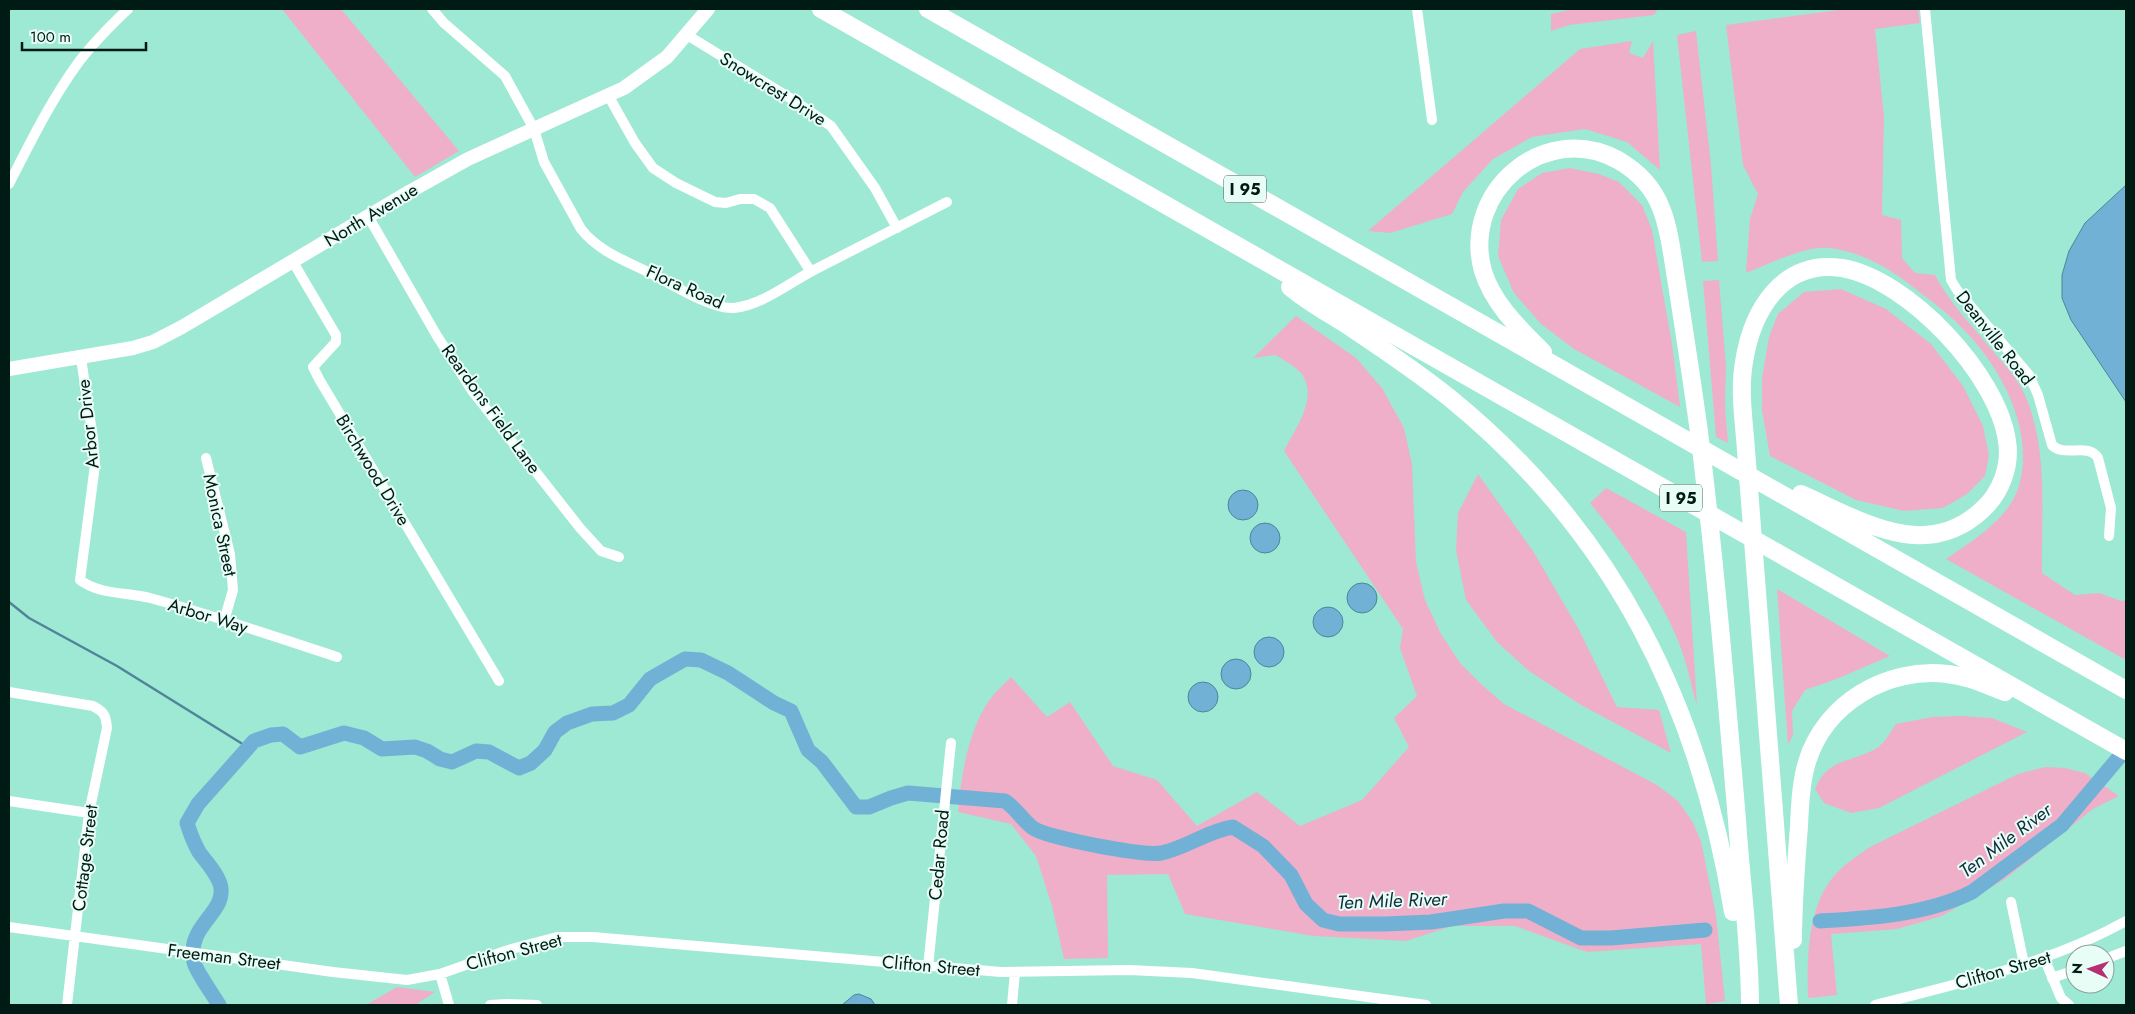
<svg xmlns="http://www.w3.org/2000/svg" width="2135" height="1014" font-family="Jost,sans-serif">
	<rect width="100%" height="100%" fill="#9de9d3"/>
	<path fill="#f0afc8" d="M282,9H341L459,151L415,177Z
		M1573,9H1658L1654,15L1569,25L1551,31V14Z
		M1846,9H1918L1920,23L1875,29L1884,117L1882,215L1901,220L1902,258L1915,273L1935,275C1950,303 1972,326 1992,350C2003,363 2017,378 2024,393C2049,448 2041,514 2042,573L2075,595L2099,593L2121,601L2126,600V660L1946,559C1972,541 2007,520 2018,489C2036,434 2003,370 1965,331C1952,317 1937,305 1922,294C1895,272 1865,252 1829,248C1805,246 1768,264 1746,273L1750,219L1758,194L1743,165L1726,25Z
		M1696,31L1711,165L1718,261L1702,262L1677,35Z
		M1632,41L1629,53L1643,58L1653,41L1660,170L1627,142L1585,129L1532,137L1493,159L1463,192L1452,214L1390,233L1368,231L1580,49Z
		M1570,168L1599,174L1619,182L1642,205L1652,230L1661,282L1672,344L1680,407L1574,349L1541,324L1514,293L1498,256L1501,220L1518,189L1542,173Z
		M1719,280L1726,366L1725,406L1728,443L1716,437L1703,281Z
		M1841,289L1886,309L1931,344L1963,386L1983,426L1989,455L1985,476L1967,494L1943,508L1904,511L1856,500L1770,456L1762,410V378L1769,337L1778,314L1804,292Z
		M1296,316L1356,358L1382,388L1404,428L1412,464L1416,562L1425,600L1441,634L1460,663L1481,684L1504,704L1657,785L1678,801L1692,821L1701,841L1716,915L1725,1001L1706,1004L1701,944L1587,952L1515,926H1452L1406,941L1313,936L1185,914L1168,874L1107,875L1108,958L1064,959L1052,906L1036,856L1011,824L958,812C961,777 967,738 985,707C991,696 1002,686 1011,677L1047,717L1070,702L1113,766L1157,780L1197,826L1257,792L1300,826L1362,800L1409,747L1394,718L1417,696L1400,648L1403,629L1284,451C1296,427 1321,395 1299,371C1293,365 1283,360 1276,355L1253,358Z
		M1478,474L1533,551L1578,628L1617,707L1659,710L1671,753L1581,705L1529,671L1497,642L1466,600L1456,550L1458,513Z
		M1606,488L1686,532L1697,706C1691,685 1687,663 1679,643C1658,591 1625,546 1590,503Z
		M1777,589L1890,656L1834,680L1805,690L1792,711L1793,735L1788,745Z
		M1961,716L1992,718L2027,732L1879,808L1851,813L1824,803L1815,789C1828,757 1852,763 1877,748C1884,744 1891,731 1896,724L1932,717Z
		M2045,767L2065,768L2085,773L2119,796L2093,809L2005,879L1942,916L1897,929L1831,934L1837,995L1808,998C1807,960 1807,907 1834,876C1844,864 1857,856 1870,847L2018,774Z
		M397,987L435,992L415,1005H366Z"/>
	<path fill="#71b1d5" stroke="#4f849b" d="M2126,185V402L2071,320L2062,298V275L2069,251L2085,223Z
		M1228 505a15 15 0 1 1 30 0a15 15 0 1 1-30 0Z
		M1250 538a15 15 0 1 1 30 0a15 15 0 1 1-30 0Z
		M1347 598a15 15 0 1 1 30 0a15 15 0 1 1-30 0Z
		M1313 622a15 15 0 1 1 30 0a15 15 0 1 1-30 0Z
		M1254 652a15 15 0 1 1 30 0a15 15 0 1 1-30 0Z
		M1221 674a15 15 0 1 1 30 0a15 15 0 1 1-30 0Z
		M1188 697a15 15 0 1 1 30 0a15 15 0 1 1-30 0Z
		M859,994L871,999L875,1005H842L854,995Z"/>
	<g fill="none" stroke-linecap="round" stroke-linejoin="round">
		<path stroke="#4f849b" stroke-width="2.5" d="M9,602L29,618L117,666L249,748"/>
		<path stroke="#71b1d5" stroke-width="15" d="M1820,921C1870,918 1926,915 1972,892L2062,825L2126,749
			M219,1005C214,996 195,970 194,962C186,926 224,915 221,888C219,875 206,862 199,852C194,843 190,833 187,823L198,804L254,741L271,735L283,734L300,747L344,733L364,738L382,749L415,747L427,751L440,759L452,762L476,751L489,752L519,768L531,763L545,750L555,732L567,723L592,714L613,713L629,705L650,679L685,659L701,660L728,673L774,703L791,711L808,750L822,762L856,807H869L891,798L908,793L1005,801C1017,809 1022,820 1033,828C1047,838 1143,856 1161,853C1186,848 1207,831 1233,827L1263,846L1291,875L1306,904L1323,920L1339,924H1385L1431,922L1504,911H1528L1581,938H1611L1705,930"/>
		<path stroke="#fff" stroke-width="10" d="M432,9L444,23L505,76L534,129L544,162L581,229C598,251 626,261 650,273C670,283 712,310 734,308C762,305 788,284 812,271C857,248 902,225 947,202
			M1417,9L1432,120
			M1925,9L1951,280L1957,290L2029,375L2038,395L2052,445C2064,458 2088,442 2098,458L2111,508L2109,536
			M687,35L790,98L831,126L875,188L897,228
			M608,95L635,143L653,168L676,183L715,202L726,203L740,199H754L770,208L811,272
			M9,184C30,143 51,100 78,63C93,43 110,26 128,9
			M368,216L437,336L473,392L580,528L601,551L619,557
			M293,262L336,335V342L313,367L319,379L499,681
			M81,358L93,439L95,465L80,580C100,595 126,592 150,598C213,615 275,637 337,657
			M206,458L230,554L233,590L224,621
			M9,692L93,706C104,712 106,715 107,728L89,813L67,1005
			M9,801L89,813
			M2011,902L2024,964
			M9,927L333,972L407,980L440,974L508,950L557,937H593L1001,972L1129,970L1192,973L1426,1005
			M2044,958L2061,998L2069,1005
			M2105,959L2126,951
			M928,967L951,743
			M440,974L449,1005
			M2052,978L2075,970
			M490,1005L507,1004L537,1005
			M1012,1005L1015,972
			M1875,1005C1960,983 2049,964 2126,921"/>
		<path stroke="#fff" stroke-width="14" d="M9,369L133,348L153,342L182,327L409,192L468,159L624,88L667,57L708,9"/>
		<path stroke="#fff" stroke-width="18" d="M821,9L2126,751
			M928,9L2126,690
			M1290,287C1309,303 1332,315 1353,329C1386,351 1420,374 1451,399C1615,533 1700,706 1733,912
			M1543,352C1520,329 1493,304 1483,271C1461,192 1544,120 1618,160C1637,171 1653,187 1661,208C1670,230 1672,255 1676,278C1684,329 1692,381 1699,432C1715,561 1726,690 1737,820C1741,881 1750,944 1750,1005
			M1793,940C1793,902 1796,864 1799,826C1800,804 1801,782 1807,762C1825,703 1887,667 1947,674C1968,676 1986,685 2005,692
			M1789,1005L1746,450C1744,421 1739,391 1744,362C1752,311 1782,259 1842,268C1908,279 1998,375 2007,441C2011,466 2001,493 1982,510C1925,563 1860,520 1801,494"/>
	</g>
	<g text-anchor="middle" stroke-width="4" stroke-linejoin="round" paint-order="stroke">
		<g fill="#e8fdf6" stroke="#465f58" stroke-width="1">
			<rect x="1224" y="175.5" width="42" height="27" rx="4"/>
			<rect x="1660" y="484.5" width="42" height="27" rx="4"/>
		</g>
		<g font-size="16" font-weight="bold" fill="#001b14">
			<text x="1245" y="195">I 95</text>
			<text x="1681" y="504">I 95</text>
		</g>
		<g font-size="18" fill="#001b14" stroke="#e8fdf6">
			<text transform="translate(773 89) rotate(32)" y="6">Snowcrest Drive</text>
			<text transform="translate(371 215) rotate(-31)" y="6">North Avenue</text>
			<text transform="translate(685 287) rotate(24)" y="6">Flora Road</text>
			<text transform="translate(1995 338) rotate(52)" y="6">Deanville Road</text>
			<text transform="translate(491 409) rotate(54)" y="6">Reardons Field Lane</text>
			<text transform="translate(88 424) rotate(-96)" y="6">Arbor Drive</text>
			<text transform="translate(373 470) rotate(59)" y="6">Birchwood Drive</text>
			<text transform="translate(220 525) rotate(78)" y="6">Monica Street</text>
			<text transform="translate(208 616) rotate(17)" y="6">Arbor Way</text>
			<text transform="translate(939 855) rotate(-85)" y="6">Cedar Road</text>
			<text transform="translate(85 858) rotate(-83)" y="6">Cottage Street</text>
			<text transform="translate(514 952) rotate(-15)" y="6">Clifton Street</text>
			<text transform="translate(224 957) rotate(7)" y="6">Freeman Street</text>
			<text transform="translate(931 966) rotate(5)" y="6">Clifton Street</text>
			<text transform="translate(2003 970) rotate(-16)" y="6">Clifton Street</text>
		</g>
		<g font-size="19" font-style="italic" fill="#0f2d3d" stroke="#e8fdf6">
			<text transform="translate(2005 840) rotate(-37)" y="7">Ten Mile River</text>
			<text transform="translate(1392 900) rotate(-2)" y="7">Ten Mile River</text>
		</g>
	</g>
	<rect width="2135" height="1014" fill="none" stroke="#001b14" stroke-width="20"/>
	<g transform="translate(2090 969) rotate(273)"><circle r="24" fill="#e8fdf6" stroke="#8ba39c"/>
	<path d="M0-4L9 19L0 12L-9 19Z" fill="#b52f73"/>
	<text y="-8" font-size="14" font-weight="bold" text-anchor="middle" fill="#001b14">N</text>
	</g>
	<path d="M22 42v8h124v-8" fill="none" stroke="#001b14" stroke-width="2.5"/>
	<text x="30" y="42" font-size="15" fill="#001b14" stroke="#e8fdf6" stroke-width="4" paint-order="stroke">100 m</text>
</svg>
